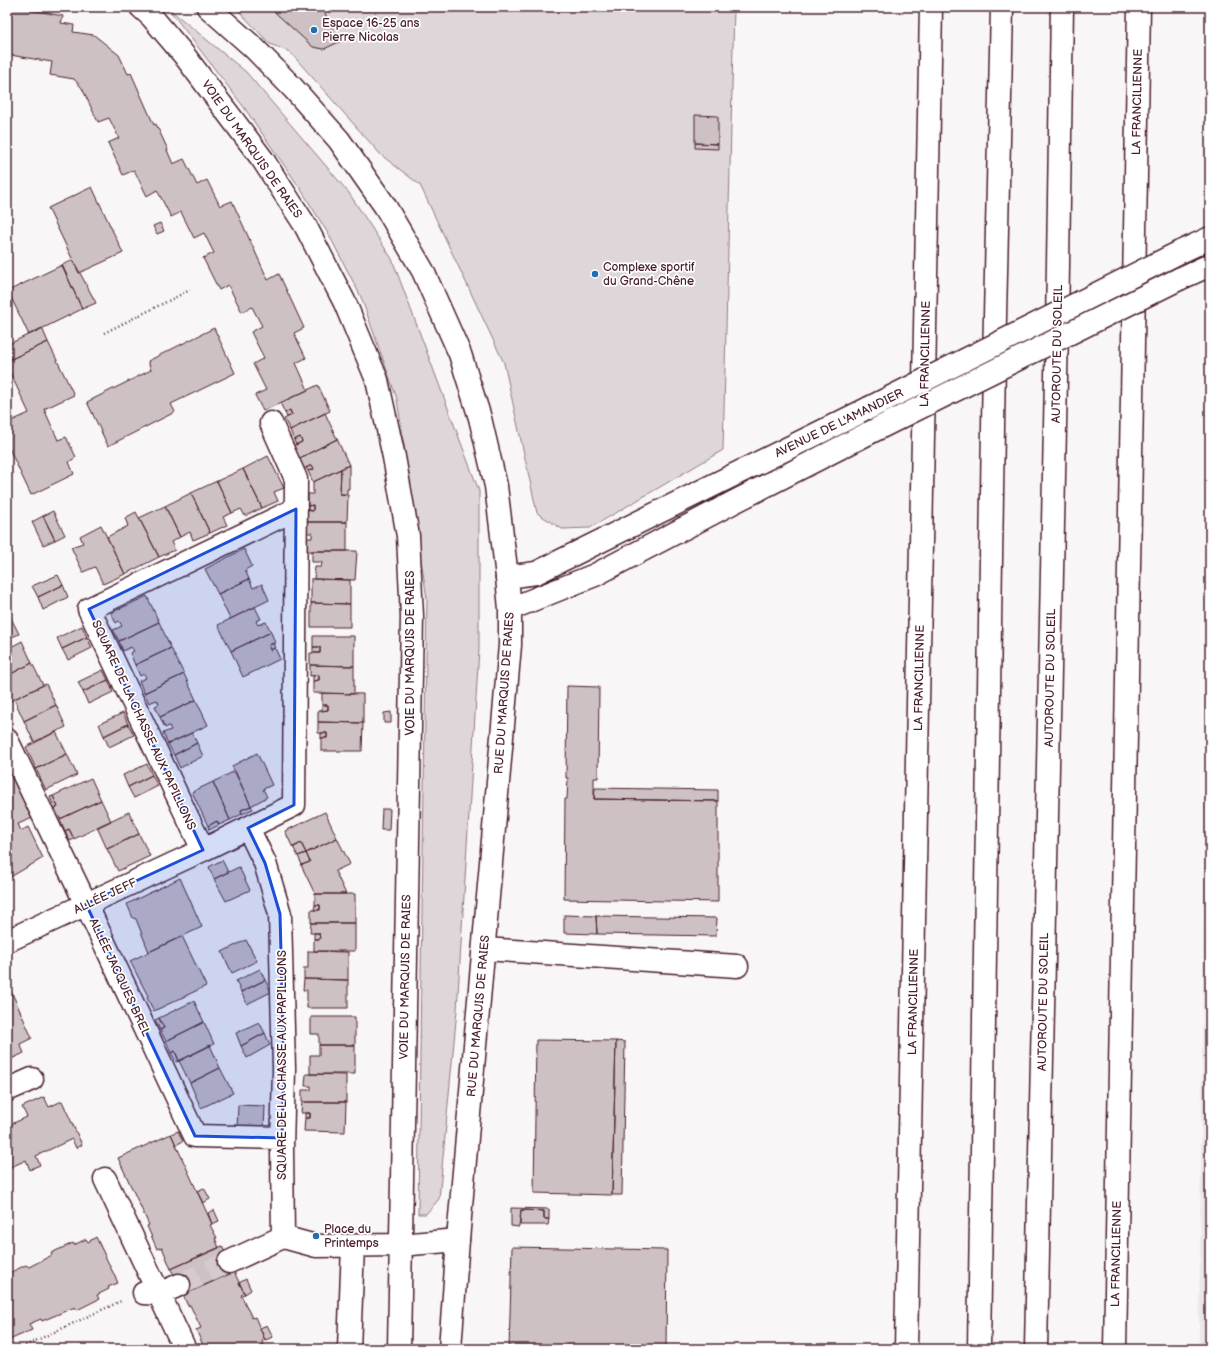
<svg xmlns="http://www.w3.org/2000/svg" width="1217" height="1356" font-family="'Balsamiq Sans',sans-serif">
	<rect width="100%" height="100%" fill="#f8f6f7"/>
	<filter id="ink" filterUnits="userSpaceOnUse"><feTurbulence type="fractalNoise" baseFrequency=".025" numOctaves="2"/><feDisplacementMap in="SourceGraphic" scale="8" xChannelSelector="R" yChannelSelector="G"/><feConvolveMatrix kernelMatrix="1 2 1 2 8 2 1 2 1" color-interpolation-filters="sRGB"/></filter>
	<g filter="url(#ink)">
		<path fill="#ebe6e8" d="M1210,308V1349H1199Z"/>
		<path fill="#ded6d9" stroke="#947a82" d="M235,7H734L723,450L590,528L562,529L537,513L504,363L420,185L381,155L290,52L270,44Z
			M168,8L246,72L349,193L392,259L479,491V649L457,1010L439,1199L426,1214H418L421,972L427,599L397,399L361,297L329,235L300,188L243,106Z"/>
		<path fill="#cdc1c4" stroke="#4a1f2b" d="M7,7H32V10L63,16L61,23L74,25L73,32L94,35L119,55L128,74L131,73L154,125L156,124L168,150H167L173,164L184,159L197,185L207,180L220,206L232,201L268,280L279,274L304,328L294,333L306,358L296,363L308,390L263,411L255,395L266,390L253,364L264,358L251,332L262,326L252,307L242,312L228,285L219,290L203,258L214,253L204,233L194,238L181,212L171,217L157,190L147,196L134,170L123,175L108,143L119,138L109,118L98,122L82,88L74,79L50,75L52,62L10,55L11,46H7Z
			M269,7H322L331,26L341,41L324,49L313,47Z
			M7,46H11L10,55L7,54Z
			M695,115L718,116V144L695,143Z
			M695,143L718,144V149L695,148Z
			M92,187L123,253L79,273L48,208Z
			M160,223L164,231L157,234L153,226Z
			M73,260L96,303L82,309L62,265Z
			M62,265L82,309L29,335L8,291Z
			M42,328L48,342L7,361V345Z
			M214,328L235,373L171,404L175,412L108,446L87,402L151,370L148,361Z
			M48,342L74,395L44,409L58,440L66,437L76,457L69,462L74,474L31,495L7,444V423L29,413L7,366V361Z
			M318,385L330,411L290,430L284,419L292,415L290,410L285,413L280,403Z
			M290,410L292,415L287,417L285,413Z
			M325,413L337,439L298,459L292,446L302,442L300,437L294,440L290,430Z
			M300,437L302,442L296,445L294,440Z
			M337,439L349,465L313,482L308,471L314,469L312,465L303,469L298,459Z
			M268,456L284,488L274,492L278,501L262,508L243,469Z
			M312,465L314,469L308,471L306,468Z
			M349,465V489H347V494H340L341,469Z
			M243,469L262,508L245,516L241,509L232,513L217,481Z
			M341,469L340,494L348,495L347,522H303V510L313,511V505L308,506V494H313V482Z
			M217,481L232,513L223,517L227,525L210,533L191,493Z
			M191,493L210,533L193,540L190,532L180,537L165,506Z
			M313,505V511L307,510L308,506Z
			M165,506L180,537L171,542L175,550L159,557L139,518Z
			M53,511L65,535L55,540L43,516Z
			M136,512L159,557L125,574L107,537L128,526L125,518Z
			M43,516L55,540L43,545L32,522Z
			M303,522H347V551H307V538H312V533H303Z
			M101,525L125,574L103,584L95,567L83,572L71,547L83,543L80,536Z
			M244,549L252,566L245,570L249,579L218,594L205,569Z
			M312,551H357L355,580L314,579L315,567H321L322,562H312Z
			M58,575L63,585L38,597L32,586Z
			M249,579L253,588L262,584L269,600L230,619L218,594Z
			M311,579L350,580V604L311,603Z
			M63,585L68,597L43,610L38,597Z
			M147,596L159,622L119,641L113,630L122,626L119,621L116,623L111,613Z
			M311,603L350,604V627H311Z
			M255,607L261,619L256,621L258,625L266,622L271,632L231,651L218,625Z
			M8,612L19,634L7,639V613Z
			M159,622L171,648L135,665L130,653L134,651L131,647L123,651L119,641Z
			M82,626L87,637L62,649L57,638Z
			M271,632L275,643L269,645L270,650L275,648L280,659L243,677L231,651Z
			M313,636H354V666L310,665V653H320V647H313Z
			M87,637L92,648L68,660L62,649Z
			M22,641L32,663L7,676V649Z
			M273,643L275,648L270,650L269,645Z
			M313,647H320V653H313Z
			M171,648L184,674L144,693L139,681L146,678L144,674L140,676L135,665Z
			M32,663L43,685L8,702L7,699V676Z
			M310,665L354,666V694L313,693V681L319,680V675L310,676Z
			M103,670L108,680L83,692L78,682Z
			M184,674L196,700L160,717L155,706L159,704L157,700L149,703L144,693Z
			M319,675V680L313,681V676Z
			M108,680L113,692L88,704L83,692Z
			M46,684L56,705L24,721L14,699Z
			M567,686L599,687L598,778H594V799L718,801V902L564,899L565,799H567L568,778H566Z
			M322,693L363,694V723L318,722V711L328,710V705H322Z
			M196,700L208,725L168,744L163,733L171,730L169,726L165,728L160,717Z
			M56,705L66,727L34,742L24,721Z
			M322,705H328V710L322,711Z
			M391,712V723H384V713Z
			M123,713L128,724L104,736L99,724Z
			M318,722L363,723L362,751H321V738H327V733H318Z
			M128,724L134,735L109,747L104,736Z
			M56,732L67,754L36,769L26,747Z
			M192,733L197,743L174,755L168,744Z
			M321,733H327V738H321Z
			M197,743L203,756L180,768L174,755Z
			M257,753L272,785L263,789L267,797L251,806L232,766Z
			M67,754L77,775L46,790L36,769Z
			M7,758L35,817L18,824L21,831L28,827L43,858L7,879Z
			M147,764L152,775L128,787L123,775Z
			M235,771L251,806L241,810L242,814L230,820L213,782Z
			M152,775L158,786L134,798L128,787Z
			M91,778L101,800L60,819L55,809L58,807L53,796Z
			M213,782L230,820L219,825L217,821L208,826L192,792Z
			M595,788L718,790V801L594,799Z
			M53,796L58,807L55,809L50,797Z
			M101,800L111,821L74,839L69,829L65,831L60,819Z
			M251,806L253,809L242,814L241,810Z
			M382,809H390L389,830H381Z
			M129,812L139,834L107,849L97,827Z
			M325,812L337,838L306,853L301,843L293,848L285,831Z
			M217,821L219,825L209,830L208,826Z
			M69,829L74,839L70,841L65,831Z
			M139,834L150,856L118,871L107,849Z
			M337,838L350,864L335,871L346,894H315L301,865L310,862L306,853Z
			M301,843L306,853L298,856L293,847Z
			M306,853L310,862L302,865L298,856Z
			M222,860L228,872L214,879L209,867Z
			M239,867L250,890L226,901L214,879Z
			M180,878L202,927L149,952L136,919L133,918L127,904Z
			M315,894H355V923H311V910H320V905H315Z
			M315,905H320V910H314Z
			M564,915L596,916L597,934L564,933Z
			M596,916L717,918L716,936L597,934Z
			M311,923H355V951H314V939H320L319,933H310Z
			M314,933H319L320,939H314Z
			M182,936L206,986L154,1011L147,998L148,996L130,961Z
			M246,940L257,961L232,973L222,952Z
			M308,951L348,952V980L304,979V968H308Z
			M260,969L265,980L241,992L236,981Z
			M304,979L348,980V1008H307V990H303Z
			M265,980L271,992L247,1004L241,992Z
			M12,993L32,1038L20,1044L24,1053L7,1061V1007L11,1005L7,995Z
			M194,1001L204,1022L166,1041L160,1030L164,1028L159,1018Z
			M311,1017H355V1045H319V1034H311Z
			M159,1018L164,1028L160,1030L155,1020Z
			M204,1022L214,1044L179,1061L175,1051L171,1053L166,1041Z
			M259,1022L265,1033L241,1046L236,1033Z
			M265,1033L270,1045L247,1058L241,1046Z
			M536,1040L616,1041L612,1195L534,1193Z
			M616,1041L625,1042L622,1195H612Z
			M210,1045L220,1068L190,1083L179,1061Z
			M319,1045H355V1074H310V1055H319Z
			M175,1051L179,1061L176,1062L171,1053Z
			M220,1068L233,1093L201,1108L190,1083Z
			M306,1074L346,1075V1102H302V1090H311V1086H305Z
			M44,1097L49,1107L62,1101L82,1145L76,1148L72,1139L36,1156L40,1165L35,1167L30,1170L26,1160L7,1169V1126L27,1117L22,1107Z
			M302,1102H346L345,1132L304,1131L305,1118H310V1113H301Z
			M238,1105L265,1106L264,1130L237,1129Z
			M305,1113H310V1118H305Z
			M178,1131L183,1141L176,1145L171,1134Z
			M171,1134L212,1224L210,1225L217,1238H215L219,1248L171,1269L162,1247L157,1249L147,1226L149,1225L118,1158Z
			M204,1188L210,1199L203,1203L197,1191Z
			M511,1208L549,1209V1219H544V1211L521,1210L519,1227L511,1226Z
			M214,1210L219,1221L212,1224L208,1213Z
			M521,1210L544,1211V1219H549L548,1225H520Z
			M96,1237L118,1283L108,1287L109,1289L97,1295L99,1299L77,1310L75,1307L42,1321L41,1319L29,1324L32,1330L7,1341V1274L26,1265L29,1267L52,1255L51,1253L73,1243L74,1245L86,1239L88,1242Z
			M222,1246L234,1272L183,1295L171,1269Z
			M512,1247L667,1250L666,1349H509Z
			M234,1272L245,1294L241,1295L252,1318L255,1317L265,1340L262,1341L266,1349H205L196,1330L201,1328L190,1305L188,1306L183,1295Z
			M246,1279L251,1290L245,1294L239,1283Z
			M267,1325L273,1337L265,1340L260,1328Z"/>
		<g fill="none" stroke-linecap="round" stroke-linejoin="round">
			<path stroke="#d5cbce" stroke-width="22" stroke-dasharray="22 11" stroke-linecap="butt" d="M179,1285L229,1262"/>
			<g stroke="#4a1f2b" stroke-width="25">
				<path id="minor" d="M141,7L151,16L184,55L263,160L305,225L345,303L377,380L394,457L408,536L412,616L399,1349
					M208,7L254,48L293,88L339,140L385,206L423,271L460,354L480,418L496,486L507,577
					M271,423L296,479L294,805L203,850L89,609L296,509
					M7,740L86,904L195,1136L282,1138
					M248,828L265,863L280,914L284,1069L282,1148L283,1237
					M7,941L203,850
					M484,949L737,966
					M7,1090L32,1079
					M105,1179L183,1345
					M283,1237L316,1246L400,1245L458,1240
					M229,1262L283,1237
					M144,1293L159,1294L179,1285
					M349,1349L353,1246"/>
			</g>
			<g stroke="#4a1f2b" stroke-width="25">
				<path id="major" d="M1180,252L1210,238
					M1179,279L1210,265
					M510,609L595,575L734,502L869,433
					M450,1349L458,1240L510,645V609L507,577L536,573L869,408"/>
			</g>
			<g stroke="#4a1f2b" stroke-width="25">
				<path id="highway" d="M906,1349L931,7
					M979,1349L994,361L1002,7
					M1036,1349L1057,329L1062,7
					M1115,1349L1139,7"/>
			</g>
			<path stroke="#4a1f2b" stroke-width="2.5" stroke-dasharray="1 3" stroke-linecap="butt" d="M104,333L190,290
				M18,1349L121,1301"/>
			<use href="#minor" stroke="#fff" stroke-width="22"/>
			<use href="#major" stroke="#fff" stroke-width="22"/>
			<use href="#highway" stroke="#fff" stroke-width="22"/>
			<g stroke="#4a1f2b" stroke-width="25" stroke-linecap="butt">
				<path id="major-bridge" d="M869,408L1180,252
					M869,433L1179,279"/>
			</g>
			<use href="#major-bridge" stroke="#fff" stroke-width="22"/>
		</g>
	</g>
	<path fill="#1d4ed8" fill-opacity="0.2" stroke="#1d4ed8" stroke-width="3" stroke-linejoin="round" d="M296,509L294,805L248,828L265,863L280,914L284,1069L282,1138L195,1136L86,904L203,850L89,609Z"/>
	<g fill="#1f6fb2" stroke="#fff" stroke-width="1.5">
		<circle cx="314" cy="30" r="4"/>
		<circle cx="595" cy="274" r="4"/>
		<circle cx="316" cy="1236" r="4"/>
	</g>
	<g text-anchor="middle" stroke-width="3.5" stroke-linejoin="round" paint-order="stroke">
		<g font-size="12" fill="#4a1f2b" stroke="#fff" text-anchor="start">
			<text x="322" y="27">Espace 16-25 ans<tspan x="322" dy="14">Pierre Nicolas</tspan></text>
			<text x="603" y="271">Complexe sportif<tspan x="603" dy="14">du Grand-Chêne</tspan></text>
			<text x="324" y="1233">Place du<tspan x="324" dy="14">Printemps</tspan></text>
		</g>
		<g font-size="12" fill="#4a1f2b" stroke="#fff">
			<text transform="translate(1137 102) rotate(-89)" y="4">LA FRANCILIENNE</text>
			<text transform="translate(252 149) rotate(55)" y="4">VOIE DU MARQUIS DE RAIES</text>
			<text transform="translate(925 354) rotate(-89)" y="4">LA FRANCILIENNE</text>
			<text transform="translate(1057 354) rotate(-89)" y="4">AUTOROUTE DU SOLEIL</text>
			<text transform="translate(839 423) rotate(-26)" y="4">AVENUE DE L'AMANDIER</text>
			<text transform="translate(410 653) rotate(-90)" y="4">VOIE DU MARQUIS DE RAIES</text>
			<text transform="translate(919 678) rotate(-89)" y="4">LA FRANCILIENNE</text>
			<text transform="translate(1050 678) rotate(-89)" y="4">AUTOROUTE DU SOLEIL</text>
			<text transform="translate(504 693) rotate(-86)" y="4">RUE DU MARQUIS DE RAIES</text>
			<text transform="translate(144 725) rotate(65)" y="4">SQUARE DE LA CHASSE AUX PAPILLONS</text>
			<text transform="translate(105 896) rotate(-25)" y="4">ALLÉE JEFF</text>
			<text transform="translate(120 977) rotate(65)" y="4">ALLÉE JACQUES BREL</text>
			<text transform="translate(405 977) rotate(-89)" y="4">VOIE DU MARQUIS DE RAIES</text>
			<text transform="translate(913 1002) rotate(-89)" y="4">LA FRANCILIENNE</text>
			<text transform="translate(1043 1002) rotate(-89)" y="4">AUTOROUTE DU SOLEIL</text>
			<text transform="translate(478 1016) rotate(-85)" y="4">RUE DU MARQUIS DE RAIES</text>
			<text transform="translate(282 1065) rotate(-90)" y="4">SQUARE DE LA CHASSE AUX PAPILLONS</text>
			<text transform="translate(1116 1254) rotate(-89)" y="4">LA FRANCILIENNE</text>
		</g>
	</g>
	<rect width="1217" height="1356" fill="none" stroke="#fff" stroke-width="24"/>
	<rect x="12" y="12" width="1193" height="1332" fill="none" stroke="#4a1f2b" stroke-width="1.5" filter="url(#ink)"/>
</svg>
